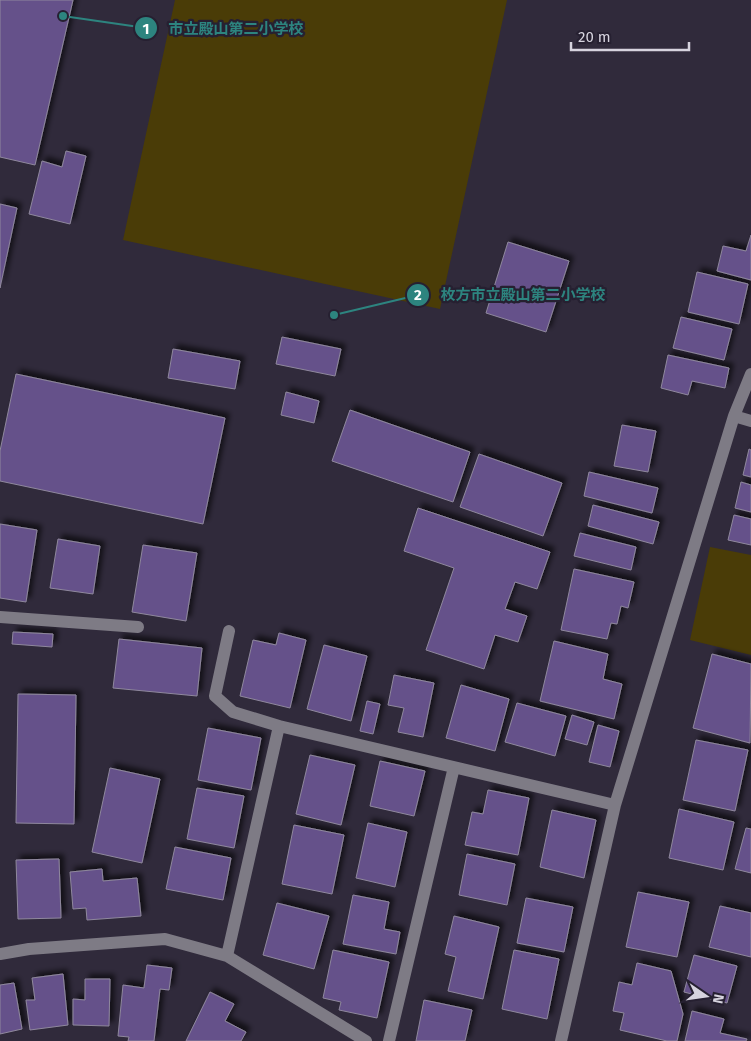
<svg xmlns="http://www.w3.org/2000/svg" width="751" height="1041" font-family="'Fira Sans','Noto Sans JP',sans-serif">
	<defs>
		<filter id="shadow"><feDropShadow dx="4.5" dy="-4.5" stdDeviation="2.5" flood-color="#0009"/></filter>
	</defs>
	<rect width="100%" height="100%" fill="#302a3b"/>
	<path fill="#4a3c07" d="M175,0H507L440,309L123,240Z
		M710,547L751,555V655L690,640Z"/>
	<path fill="#65518a" stroke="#8f889d" filter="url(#shadow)" d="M0,0H73L35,165L0,157Z
		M66,151L86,156L70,224L29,214L42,161L62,167Z
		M0,204L17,208L0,288Z
		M751,235V280L717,271L723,246L746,251Z
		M508,242L569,261L546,332L486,313Z
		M697,272L748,284L739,324L688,312Z
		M681,317L732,329L724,360L673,348Z
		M282,337L341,349L335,376L276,364Z
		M173,349L240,361L235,389L168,378Z
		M668,355L729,368L725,388L692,381L688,395L661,388Z
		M16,374L225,418L203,524L0,481V451Z
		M286,392L319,401L314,423L281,415Z
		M350,410L470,452L453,502L332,461Z
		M622,425L656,431L648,472L614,466Z
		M749,449L751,450V477L743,475Z
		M479,454L562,483L543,536L460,507Z
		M589,472L658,488L652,513L584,496Z
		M741,482L751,485V512L735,508Z
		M593,505L659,522L653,544L588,526Z
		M418,508L550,552L537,589L515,582L505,609L527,616L518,642L495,635L484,669L426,650L454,568L404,551Z
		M734,515L751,519V545L728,540Z
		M0,524L37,530L26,602L0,598Z
		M580,533L636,547L631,570L574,556Z
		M58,539L100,546L93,594L50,588Z
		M143,545L197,553L186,621L132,612Z
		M574,569L634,582L628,608L621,606L617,624L611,623L607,639L561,630Z
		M13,632L53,634L52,647L12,644Z
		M279,633L306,640L290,708L240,696L253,640L276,645Z
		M119,639L202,648L197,696L113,688Z
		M554,641L608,654L603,679L622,684L614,719L540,701Z
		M324,645L367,656L351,721L307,709Z
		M712,654L751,664L750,743L693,728Z
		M394,675L434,683L423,737L398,732L404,708L388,705Z
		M461,685L509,699L495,751L446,738Z
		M18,694L76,695L74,824L16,823Z
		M367,701L380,704L373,734L360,731Z
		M517,703L566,716L555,756L505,742Z
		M572,715L594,722L587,745L565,739Z
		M598,725L619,731L610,767L589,762Z
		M208,728L261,738L251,790L198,780Z
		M696,740L748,750L735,811L683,800Z
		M310,755L355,765L341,825L296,814Z
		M380,761L425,771L414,816L370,806Z
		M110,768L160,779L142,863L92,852Z
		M197,788L244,796L234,848L187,839Z
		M488,790L529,798L518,855L465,845L472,812L483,814Z
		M679,809L734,822L723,870L669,858Z
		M552,810L596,820L584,878L540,867Z
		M368,823L407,832L395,887L356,878Z
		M294,825L344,835L332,894L282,884Z
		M746,828L751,829V873L735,869Z
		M175,847L231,858L223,900L166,889Z
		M467,854L515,864L507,905L459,895Z
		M59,859L61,918L18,919L16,860Z
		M102,869L103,881L137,878L141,916L87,920L86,908L73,909L70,872Z
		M638,892L689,902L677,957L626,947Z
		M353,895L389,902L384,929L400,932L396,954L343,944Z
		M526,898L573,907L564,952L517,943Z
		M277,903L329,916L314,969L263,955Z
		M720,906L751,913V957L709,947Z
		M454,916L499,927L483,999L448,991L456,957L445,954Z
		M333,950L389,962L377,1018L339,1010L341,1002L323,998Z
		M514,950L559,959L547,1019L502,1009Z
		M694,955L737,966L727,1003L684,992Z
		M637,963L671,971L683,1014L677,1041H667L620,1030L624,1013L613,1011L619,982L632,985Z
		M147,965L172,968L169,990L160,989L154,1041H128L129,1037L118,1036L123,985L144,988Z
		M63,974L68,1025L30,1030L26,1000H35L32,978Z
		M85,979H110L109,1026L73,1025V999L85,1000Z
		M14,983L22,1029L0,1034V985Z
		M210,992L234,1004L225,1021L246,1032L241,1041H186Z
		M424,1000L472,1010L465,1041H416Z
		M692,1011L724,1019L720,1033L747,1039L746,1041H685Z"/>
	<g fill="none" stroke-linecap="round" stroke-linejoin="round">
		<path stroke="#7e7b85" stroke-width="12" d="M734,416L751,421
			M0,617L138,627
			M229,631L215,696L233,712L279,726
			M0,954L29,949L165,939L227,956L366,1041
			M227,956L279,726L615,805
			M389,1041L454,767
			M561,1041L615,805L734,416L751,374"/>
	</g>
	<path fill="none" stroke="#2d847f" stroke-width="2" d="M63 16L146 28M334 315L418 295"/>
	<g fill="#2d847f" stroke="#262031" stroke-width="2">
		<circle cx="63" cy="16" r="5"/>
		<circle cx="334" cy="315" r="5"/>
		<circle cx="146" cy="28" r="12"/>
		<circle cx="418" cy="295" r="12"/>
	</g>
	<g font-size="15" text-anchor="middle" font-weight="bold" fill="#fff">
		<text x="146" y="34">1</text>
		<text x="418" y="300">2</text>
	</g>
	<g font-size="15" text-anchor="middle" font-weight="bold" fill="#2d847f" stroke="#262031" stroke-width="4.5" stroke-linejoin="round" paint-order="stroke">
		<text x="236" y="34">市立殿山第二小学校</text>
		<text x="523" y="300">枚方市立殿山第二小学校</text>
	</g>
	<g transform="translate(706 996) rotate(103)" stroke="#262031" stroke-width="4" paint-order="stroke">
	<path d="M0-4L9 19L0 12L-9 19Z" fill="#d6d3de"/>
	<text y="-8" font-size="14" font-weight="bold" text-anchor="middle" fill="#d6d3de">N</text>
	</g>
	<path d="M571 42v8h118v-8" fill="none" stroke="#d6d3de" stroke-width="2.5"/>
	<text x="578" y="42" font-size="15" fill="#d6d3de" stroke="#262031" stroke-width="4" paint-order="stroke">20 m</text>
</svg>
